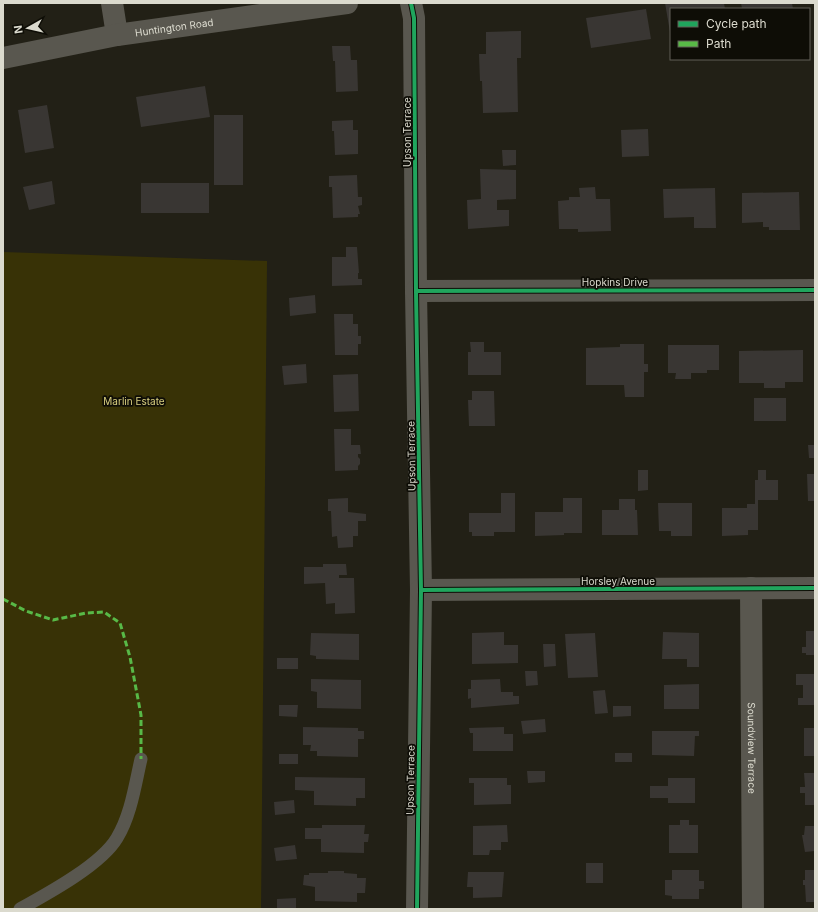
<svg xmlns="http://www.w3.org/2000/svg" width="818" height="912" font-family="Inter,sans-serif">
	<rect width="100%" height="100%" fill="#222016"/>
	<path fill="#383206" d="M3,252L267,261L261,909H3Z"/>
	<path fill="#393633" d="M665,3H724L725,9H671L670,32Z
		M741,3H792L793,9H742Z
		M646,9L651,39L591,48L586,18Z
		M521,31V58H517L518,112L483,113L482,81H480L479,54H486V32Z
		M332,46H350L351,60H357L358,91L336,92L335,61H333Z
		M205,86L210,117L141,127L136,97Z
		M47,105L54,148L25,153L18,110Z
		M214,115H243V185H214Z
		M353,120V130H358V154L335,155L334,131H332V121Z
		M648,129L649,156L622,157L621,130Z
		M502,150H516V165L503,166Z
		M480,169L516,170V199L497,200V210H509V226L468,229L467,200L481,199Z
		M357,175L358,197H362V205L358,206L360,214H358V217L333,218L332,187H329V176Z
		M52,181L55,204L29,210L23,187Z
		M141,183H209V213H141Z
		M595,187L596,199H610L611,231L578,232V229H559L558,201L569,200V197H580L579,188Z
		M715,188L716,228H694V217L664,218L663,189Z
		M799,192L800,230H769V227H763V222L742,223V193Z
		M346,247H357L359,273H358V279H362V285L332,286V257H346Z
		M315,295L316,313L290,316L289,298Z
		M334,314H353V324H358V336H361V344H358V355H335Z
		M470,342H484V352H501V375H468V352H471Z
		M620,344H644V364H648V372H644V397H625L624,385H586V348L620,347Z
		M668,345H719V370H707V373H691V379H675L676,373H668Z
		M803,350V382H785V388H764V383H739V351Z
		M306,364L307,383L284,385L282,366Z
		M358,374L359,411L334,412L333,375Z
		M472,391H494L495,426H469L468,400H472Z
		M754,398H786V421H754Z
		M334,429H351V445H360L361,454H358V457L360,459V464L358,466V470L335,471Z
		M808,445H815V458H809Z
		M638,470H648V490L638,491Z
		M758,470H766V480H778V500H758V530H748V535L722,536V508H747V504H755V480H758Z
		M807,474H815V501H808Z
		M501,493H515V532H494V536H472V532H469V513H501Z
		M348,498V512L366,514V521H358V536H353V547L338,548L337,536L332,537L331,511H328V499Z
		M563,498H582V533H564V535L535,536V512H563Z
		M619,499H635V510H637L638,535H602V510H619Z
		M658,503H692V536H671V531H659Z
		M323,564H346L347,575H339V578H354L355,613L335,614V603L326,604L325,583L304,584V567H323Z
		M806,631H815V655H806V653H802V647H806Z
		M504,632V645H518V663L472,664V633Z
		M663,632L699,633V667H687V659H662Z
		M311,633L359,634V660L316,659V656L310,655Z
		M595,633L598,677L568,678L565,634Z
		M543,644H555L556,666L544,667Z
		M277,658H298V669H277Z
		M525,671H537L538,685L526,686Z
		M796,674H815V705H798V698H803V685H796Z
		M311,679L361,680V709L317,708V692L311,691Z
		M500,679L501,692H513V696H519V704L471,708V698L468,699V689H471V680Z
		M699,684V709H664V685Z
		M605,690L608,713L595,714L593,691Z
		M279,705H298L297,717L279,716Z
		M613,706H631V716L613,717Z
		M545,719L546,732L523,734L521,721Z
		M303,727L358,728V731H364V739H358V757L317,756V751H310L311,745H303Z
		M504,727V734H513V751H473V733H470L469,728Z
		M804,728H815V756H804Z
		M652,731H699V736H695L694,756L652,755Z
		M615,753H632V762H615Z
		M279,754H298V764H279Z
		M527,771H545V782L528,783Z
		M804,773H815V805H805V793H800V787H805Z
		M295,777L365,778V798H356V806L314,805V791L295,790Z
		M469,778H507V785H511V804L474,805V783H469Z
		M668,778H695V803H668V798H650V786H668Z
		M294,800L295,813L275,815L274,802Z
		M680,820H689V825H698V853H669V825H680Z
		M322,825H365L364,834H369L368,842H364V853L321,852V839H305V828H322Z
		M507,825L508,842H501V850H490L489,855H473V826Z
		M805,826H815V851L805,852L802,835H804Z
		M295,845L297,859L276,861L274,848Z
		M586,863H603V883H586Z
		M672,870H699V881H704V889H699V899H672V896L665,895V880H672Z
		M805,870H815V902H806L805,885H803V880H805Z
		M328,871H344V873L357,874V878H366L365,893H357V902L315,901V887L303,885L304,875H309V873H328Z
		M468,872H504L502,897L473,898V887H467Z
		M296,898V908L277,909V899Z"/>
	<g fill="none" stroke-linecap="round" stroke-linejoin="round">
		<path stroke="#59574f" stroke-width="13" d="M20,909C47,894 101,865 117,838C131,815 135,785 141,759"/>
		<g stroke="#59574f" stroke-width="22">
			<path d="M112,3L117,35"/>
			<path d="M411,3L414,18L416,291L421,590L417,909"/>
			<path id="s1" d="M3,58L117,35L347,3"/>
			<path d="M416,291L815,290"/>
			<path id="s2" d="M751,588L753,909"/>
			<path d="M421,590L815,588"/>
		</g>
		<path stroke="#58b947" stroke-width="3" stroke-dasharray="6 3" stroke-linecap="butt" d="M3,599L26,611L53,620L86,613L104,612L120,623L130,657L141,715V759"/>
		<g stroke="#0e0d06" stroke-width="6">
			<path id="cycleway" d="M411,3L414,18L416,291L421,590L417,909
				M416,291L815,290
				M421,590L815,588"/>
		</g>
		<use href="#cycleway" stroke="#20a55d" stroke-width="4"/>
	</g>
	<g text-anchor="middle" stroke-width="3.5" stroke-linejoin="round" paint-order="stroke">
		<g font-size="10" fill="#dbdace" stroke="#0e0d06">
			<text dy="4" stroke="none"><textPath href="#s1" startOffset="174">Huntington Road</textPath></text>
			<text transform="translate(407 132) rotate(-90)" y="4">Upson Terrace</text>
			<text x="615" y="286">Hopkins Drive</text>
			<text transform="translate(411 456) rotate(-91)" y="4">Upson Terrace</text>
			<text x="618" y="585">Horsley Avenue</text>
			<text dy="4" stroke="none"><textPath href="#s2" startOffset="160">Soundview Terrace</textPath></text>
			<text transform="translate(410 780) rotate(-89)" y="4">Upson Terrace</text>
		</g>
		<g font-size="10" fill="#d8ce7f" stroke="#0e0d06">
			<text x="134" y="405">Marlin Estate</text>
		</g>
	</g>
	<rect width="818" height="912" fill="none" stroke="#dbdace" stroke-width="8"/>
	<rect x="670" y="8" width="140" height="52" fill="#0e0d06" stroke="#605f56"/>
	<rect x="678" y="21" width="20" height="6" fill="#20a55d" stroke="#605f56"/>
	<text x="706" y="28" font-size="12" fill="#dbdace">Cycle path</text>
	<rect x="678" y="41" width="20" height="6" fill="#58b947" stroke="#605f56"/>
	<text x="706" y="48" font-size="12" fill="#dbdace">Path</text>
	<g transform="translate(28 28) rotate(262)" stroke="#0e0d06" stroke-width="3" paint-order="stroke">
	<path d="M0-3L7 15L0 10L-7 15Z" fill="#dbdace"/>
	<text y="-6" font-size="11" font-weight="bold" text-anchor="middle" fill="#dbdace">N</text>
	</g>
</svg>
